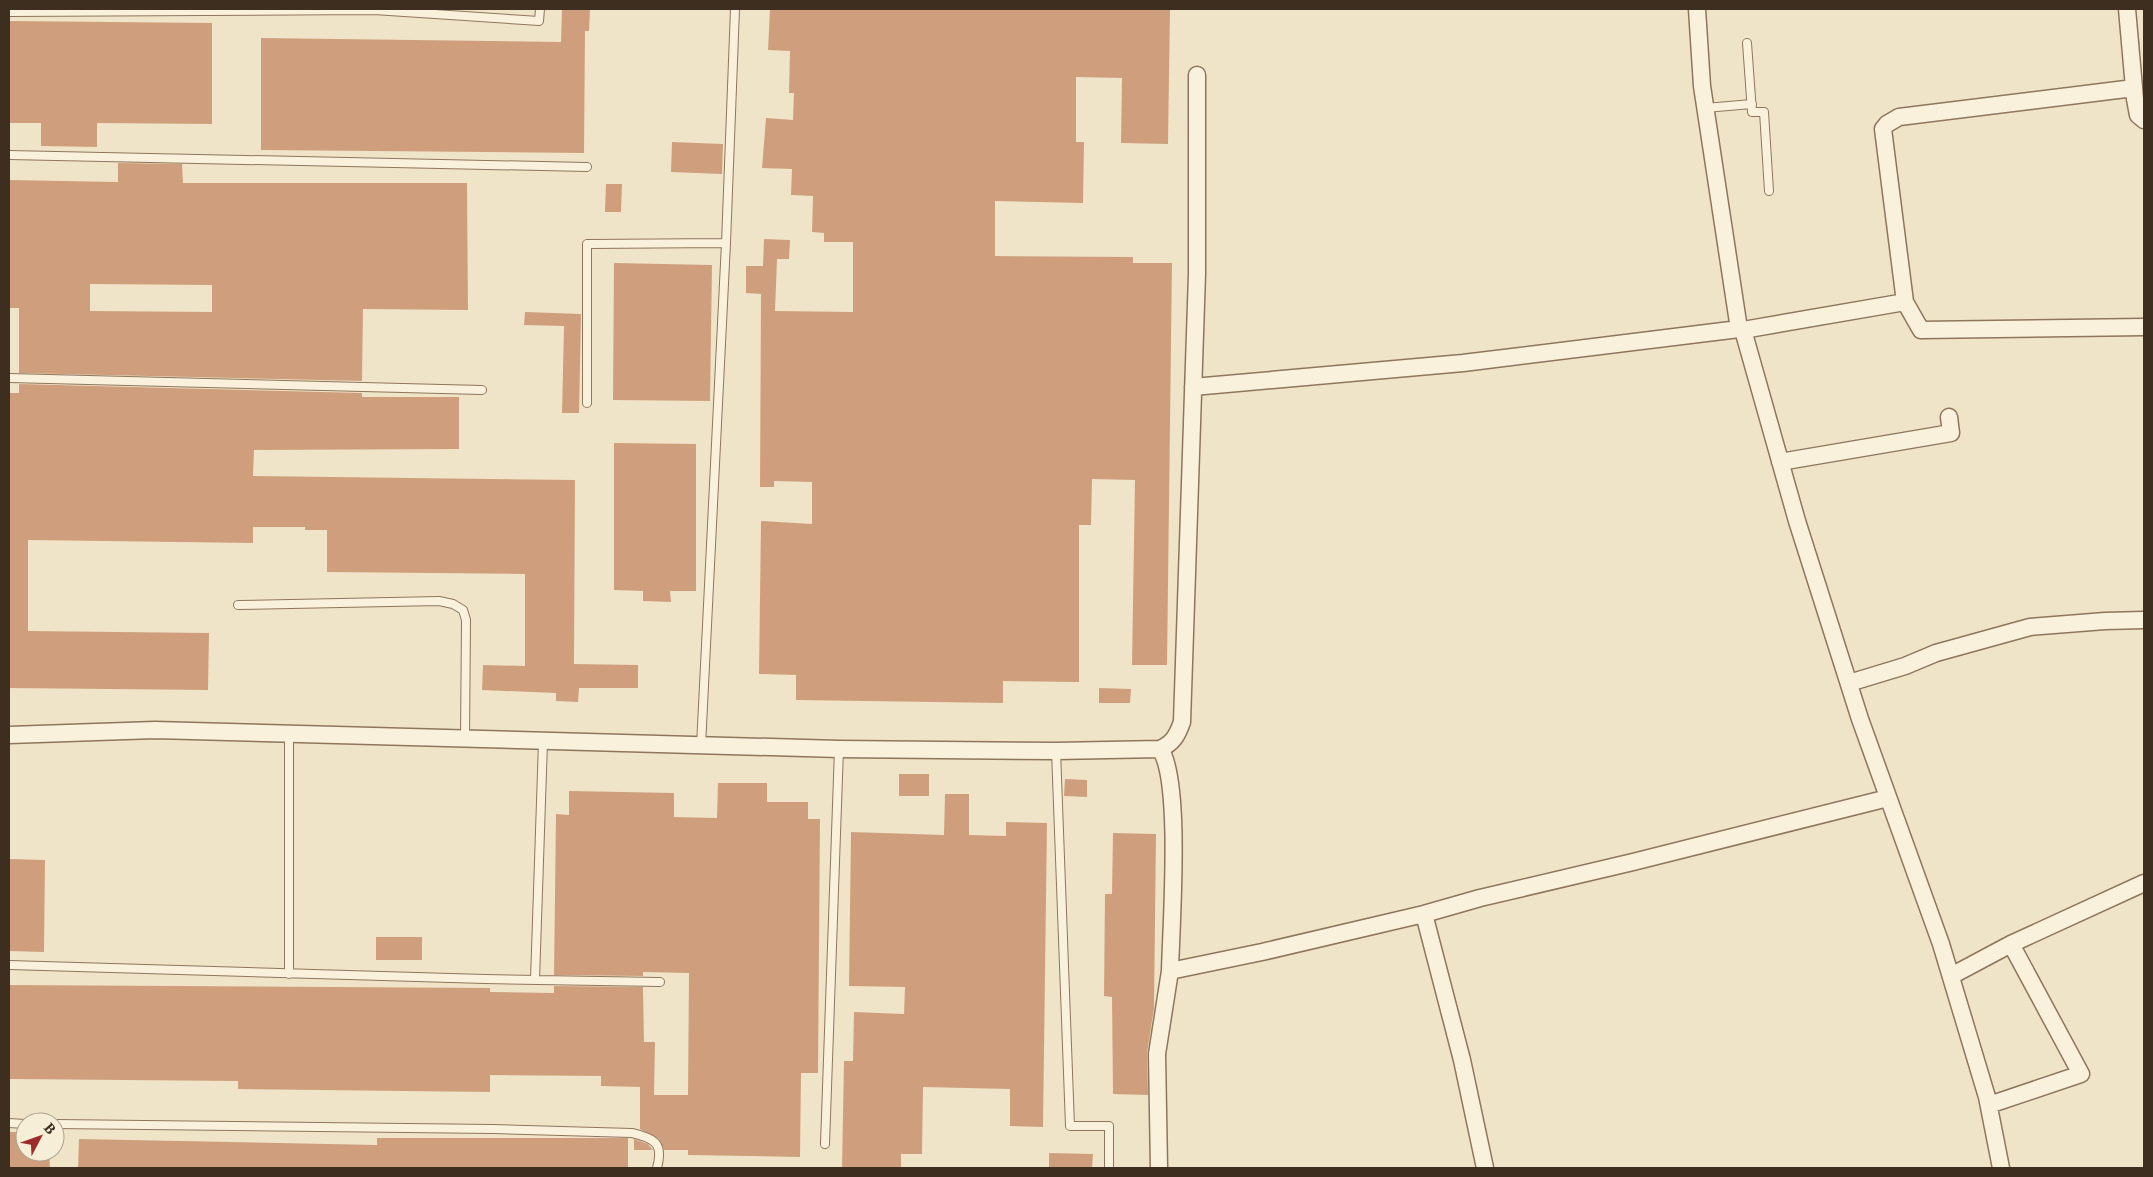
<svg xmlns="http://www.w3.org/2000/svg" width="2153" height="1177" font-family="'Noto Serif',serif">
	<rect width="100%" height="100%" fill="#f0e4c8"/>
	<path fill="#cf9f7d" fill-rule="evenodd" d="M562,9H590L589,31H585L584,153L261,150V38L561,42Z
		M770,9H1170L1168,144L1121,143L1122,78L1076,77V142H1084L1083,203L995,201V256L1133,257V263H1172L1167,665H1132L1135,480L1092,479L1091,525H1079V682L1003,681V703L796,700V675L759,674L761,521L812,524V482L774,481V487H760L761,294L746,293V266H763L764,239L790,240L789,259H777L775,311L853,312V242H824V233L812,232L813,196L791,195L792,169L762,168L766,118L793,120L794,93H789L790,51L768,50Z
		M9,21L212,23V124L97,123V147L41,146V123H9Z
		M672,142L723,144L722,174L671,172Z
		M118,163L182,164L183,183H467L468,310L363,309L362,381L19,373V308H9V180L118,182ZM90,284L212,285V312L90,311Z
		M606,184H622L621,212H605Z
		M614,263L712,265L710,401L613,400Z
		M525,312L581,314L579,413H562L564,326L524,325Z
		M19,384L362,393V397H459V449L254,450L253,476L575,480L574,664L638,665V688H579L578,702L556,701V693L482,690L483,665L525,666V574L327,572V530H305V527H253V543L28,540V631L209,633L208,690L9,688V393H19Z
		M614,443L696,444V591H670L671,602L643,601V591L614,590Z
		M1099,688L1131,689L1130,703H1099Z
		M899,774H929V796H899Z
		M1065,779L1087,780V797L1064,796Z
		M718,783H767V802H808V819H820L818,1073H801L800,1157L688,1155V1150H664L659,1139L640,1129V1087L601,1086V1076L490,1075V1092L238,1089V1081L9,1079V985L490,988V992L554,993V986L643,987L644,1042H655L654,1095H688L689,973L643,972V976L554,975L556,814L569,815V791L674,793V817L717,818Z
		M945,794H969V835L1006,836V822L1047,823L1043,1127L1010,1126V1089L923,1087L922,1154H901V1168H842L844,1061H853L854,1012L904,1014L905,987L849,986L851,832L944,835Z
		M1113,833L1156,834L1154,1008L1147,1053L1148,1095L1113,1094L1112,997L1104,996L1105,894H1112Z
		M9,859L45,860L44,952L9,951Z
		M376,937H422V960H376Z
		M9,1132H25V1152H49L50,1168H9Z
		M377,1138H628V1168H78L79,1139L377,1145Z
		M634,1139L648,1144L653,1150H634Z
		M1049,1153L1093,1154L1092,1168H1049Z"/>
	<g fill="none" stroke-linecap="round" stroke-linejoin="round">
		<g stroke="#8d765c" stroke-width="10">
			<path id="lane" d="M9,12L374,10L539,21L540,9
				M1747,43L1752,112H1764L1769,191
				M1705,108L1752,104
				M9,155L587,167
				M9,378L482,390
				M587,403V244L726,243
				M238,605L439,601L453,604L463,610L466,620L465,739
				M701,746L726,243L735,9
				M1056,751L1070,1126H1109V1168
				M9,965L485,979L660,982
				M289,974V732
				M535,980L543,742
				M9,1123L25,1124
				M55,1124L493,1129L632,1133C654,1138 664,1143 657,1168
				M825,1144L839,749"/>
		</g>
		<g stroke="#8d765c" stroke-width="19">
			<path id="street" d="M1697,9L1702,86L1739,329L1743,330L1797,521L1860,719L1941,944L1987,1097L2001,1168
				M2127,9L2135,99L2138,115L2144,120
				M1905,302L1883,129L1887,124L1899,117L2134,88
				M1743,330L1905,302L1921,330L2144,327
				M1193,387L1463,363L1739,329
				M1780,462L1951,433L1949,417
				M1849,683L1905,666L1936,653L2030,627L2105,621L2144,620
				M9,735L155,730L839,749L1056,751L1160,749C1173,743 1177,736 1182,722L1197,274V75
				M1160,749C1182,780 1171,926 1170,971
				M1424,914L1462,1060L1485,1168
				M1951,976L2011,944L2144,883
				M1989,1105L2081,1074L2011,944
				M1159,1168L1157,1054L1170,971L1262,952L1424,914L1480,898L1633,862L1888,798"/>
		</g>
		<use href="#lane" stroke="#faf1dc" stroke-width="8"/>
		<use href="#street" stroke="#faf1dc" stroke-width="16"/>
	</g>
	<rect width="2153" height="1177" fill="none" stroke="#3d2e20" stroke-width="20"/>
	<g transform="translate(40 1137) rotate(49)"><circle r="24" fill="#f7eed8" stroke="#ada18e"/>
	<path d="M0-4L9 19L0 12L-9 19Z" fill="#9e2a2b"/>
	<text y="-8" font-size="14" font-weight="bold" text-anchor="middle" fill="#3d2e20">B</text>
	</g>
</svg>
